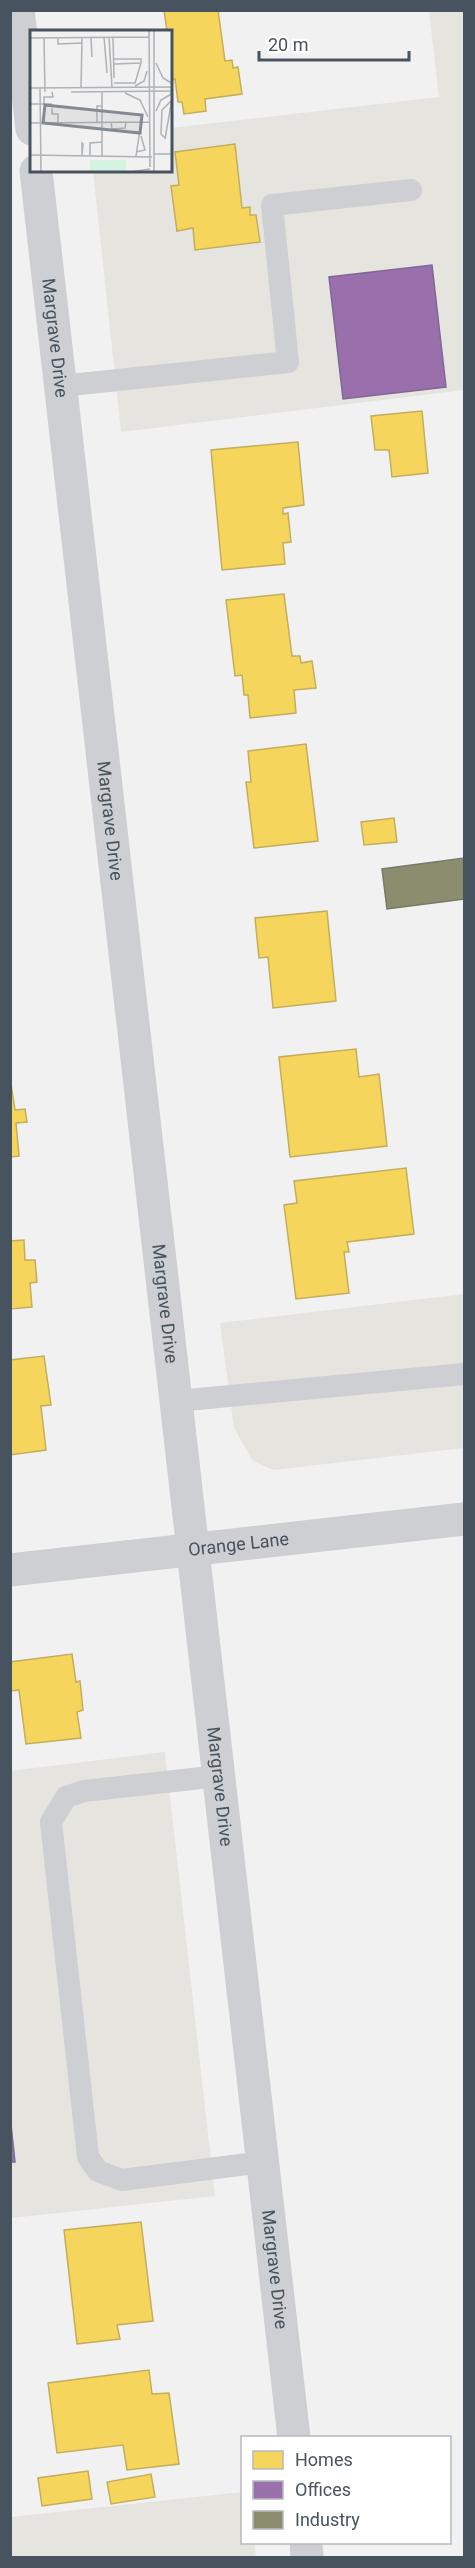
<svg xmlns="http://www.w3.org/2000/svg" width="475" height="2568" font-family="Roboto,sans-serif">
	<rect width="100%" height="100%" fill="#f2f1f1"/>
	<path fill="#e6e4df" d="M429,11H464V390L121,432L93,171H171V128L439,97Z
		M464,1294V1448L273,1470L252,1460L234,1428L220,1323Z
		M165,1752L215,2196L11,2218L10,1771Z
		M242,2492L243,2542L254,2543L256,2557H11V2517Z"/>
	<path fill="#f6d55c" stroke="#c2ae5d" stroke-width="1.5" d="M164,10H218L225,61L232,60L233,68L238,67L242,94L205,99L206,111L184,114L182,102H178L175,79L171,80V32H167Z
		M235,144L242,208L250,207V215H256L260,242L195,250L193,228L177,231L171,186L179,185L175,152Z
		M422,411L428,473L392,477L389,450H375L371,416Z
		M298,442L304,505L283,508V514L288,513L291,542L283,543L285,564L222,570L211,450Z
		M284,594L292,656H300L301,663L312,661L316,688L294,690L296,713L250,718L248,695H244L242,675L235,676L226,600Z
		M306,744L318,841L254,848L246,782H251L248,751Z
		M394,818L397,842L364,845L361,822Z
		M327,911L336,1001L273,1008L268,957L259,958L255,918Z
		M356,1049L359,1077L379,1074L387,1146L290,1157L279,1057Z
		M10,1077L15,1110L25,1109L27,1122L16,1123L19,1156L10,1157Z
		M406,1168L414,1234L347,1242L349,1252H344L349,1293L296,1299L284,1205L297,1203L294,1181Z
		M24,1240L25,1260H35L37,1282L30,1283L32,1307L10,1309V1241Z
		M44,1356L51,1405L41,1406L46,1450L10,1455V1360Z
		M72,1654L76,1682L80,1681L83,1710L77,1712L81,1738L26,1744L19,1690L10,1691V1662Z
		M141,2222L153,2321L117,2325L120,2339L77,2344L64,2230Z
		M149,2370L152,2394L169,2393L179,2464L127,2470L123,2445L57,2453L48,2383Z
		M88,2471L92,2499L42,2506L38,2478Z
		M151,2474L155,2497L111,2504L107,2482Z"/>
	<path fill="#9970ab" stroke="#806794" stroke-width="1.5" d="M432,265L446,387L343,399L329,277Z
		M10,2115L15,2162H10Z"/>
	<path fill="#8c8c6e" stroke="#777b69" stroke-width="1.5" d="M464,858V899L387,909L382,869Z"/>
	<g fill="none" stroke-linecap="round" stroke-linejoin="round">
		<path stroke="#cdcfd2" stroke-width="22" d="M61,386L288,362L272,205L411,190
			M177,1401L464,1374
			M219,1776L84,1791L66,1797L51,1822L88,2157L98,2171L122,2180L263,2162"/>
		<g stroke="#cdcfd2" stroke-width="33">
			<path d="M18,10L32,129"/>
			<path id="s1" d="M36,171L294,2438"/>
			<path id="s2" d="M10,1570L464,1519"/>
			<path d="M306,2542L307,2558"/>
		</g>
	</g>
	<g text-anchor="middle" stroke-width="6" stroke-linejoin="round" paint-order="stroke">
		<g font-size="18" fill="#47535e" stroke="#fff">
			<text dy="6" stroke="none"><textPath href="#s1" startOffset="168">Margrave Drive</textPath></text>
			<text dy="6" stroke="none"><textPath href="#s1" startOffset="654">Margrave Drive</textPath></text>
			<text dy="6" stroke="none"><textPath href="#s1" startOffset="1140">Margrave Drive</textPath></text>
			<text dy="6" stroke="none"><textPath href="#s2" startOffset="230">Orange Lane</textPath></text>
			<text dy="6" stroke="none"><textPath href="#s1" startOffset="1626">Margrave Drive</textPath></text>
			<text dy="6" stroke="none"><textPath href="#s1" startOffset="2112">Margrave Drive</textPath></text>
		</g>
	</g>
	<g transform="translate(30 30)">
		<rect width="142" height="142" fill="#f2f1f1"/>
		<path d="M60,130H96V142H60Z" fill="#d5f1df"/>
		<path fill="none" stroke="#aeb2b6" stroke-width="1.5" d="M119,0L120,137M74,7L77,43M79,7L82,57M83,7L84,48M0,8L119,7M14,8L15,62M28,8V14L52,13M61,8L62,27M84,29H111V33L84,34M126,33L133,48L143,54M84,53H105L111,33M105,56L114,51L117,41M0,58L143,57M10,58L11,142M51,58L52,8M72,61V126M41,62L143,61M95,63L110,70L118,87M0,74H22M14,74V67H23L22,62M22,78V84H28V92M126,81L131,70L143,63M67,92V76H72M81,92L82,99L95,98L96,92M0,93L120,92M135,108L131,104L132,80L143,69M135,109L142,69M106,122L115,120L111,106M124,124H143M0,125L122,127M52,126L53,114L52,113V123M60,126V113L72,112M106,126L111,92M101,142L120,139M124,142V0"/>
		<path fill="#838a91" fill-opacity="0.15" stroke="#838a91" stroke-width="3" d="M15,75L112,85L110,103L13,93Z"/>
		<rect width="142" height="142" fill="none" stroke="#47535e" stroke-width="3"/>
	</g>
	<rect width="475" height="2568" fill="none" stroke="#47535e" stroke-width="24"/>
	<rect x="241" y="2436" width="210" height="108" fill="#ffffff" stroke="#b5babf" stroke-width="1.5"/>
	<rect x="253" y="2451" width="30" height="18" fill="#f6d55c" stroke="#b5babf" stroke-width="1.5"/>
	<text x="295" y="2466" font-size="18" fill="#47535e">Homes</text>
	<rect x="253" y="2481" width="30" height="18" fill="#9970ab" stroke="#b5babf" stroke-width="1.5"/>
	<text x="295" y="2496" font-size="18" fill="#47535e">Offices</text>
	<rect x="253" y="2511" width="30" height="18" fill="#8c8c6e" stroke="#b5babf" stroke-width="1.5"/>
	<text x="295" y="2526" font-size="18" fill="#47535e">Industry</text>
	<path d="M259 51v9h150v-9" fill="none" stroke="#47535e" stroke-width="3"/>
	<text x="268" y="51" font-size="18" fill="#47535e" stroke="#ffffff" stroke-width="4.5" paint-order="stroke">20 m</text>
</svg>
